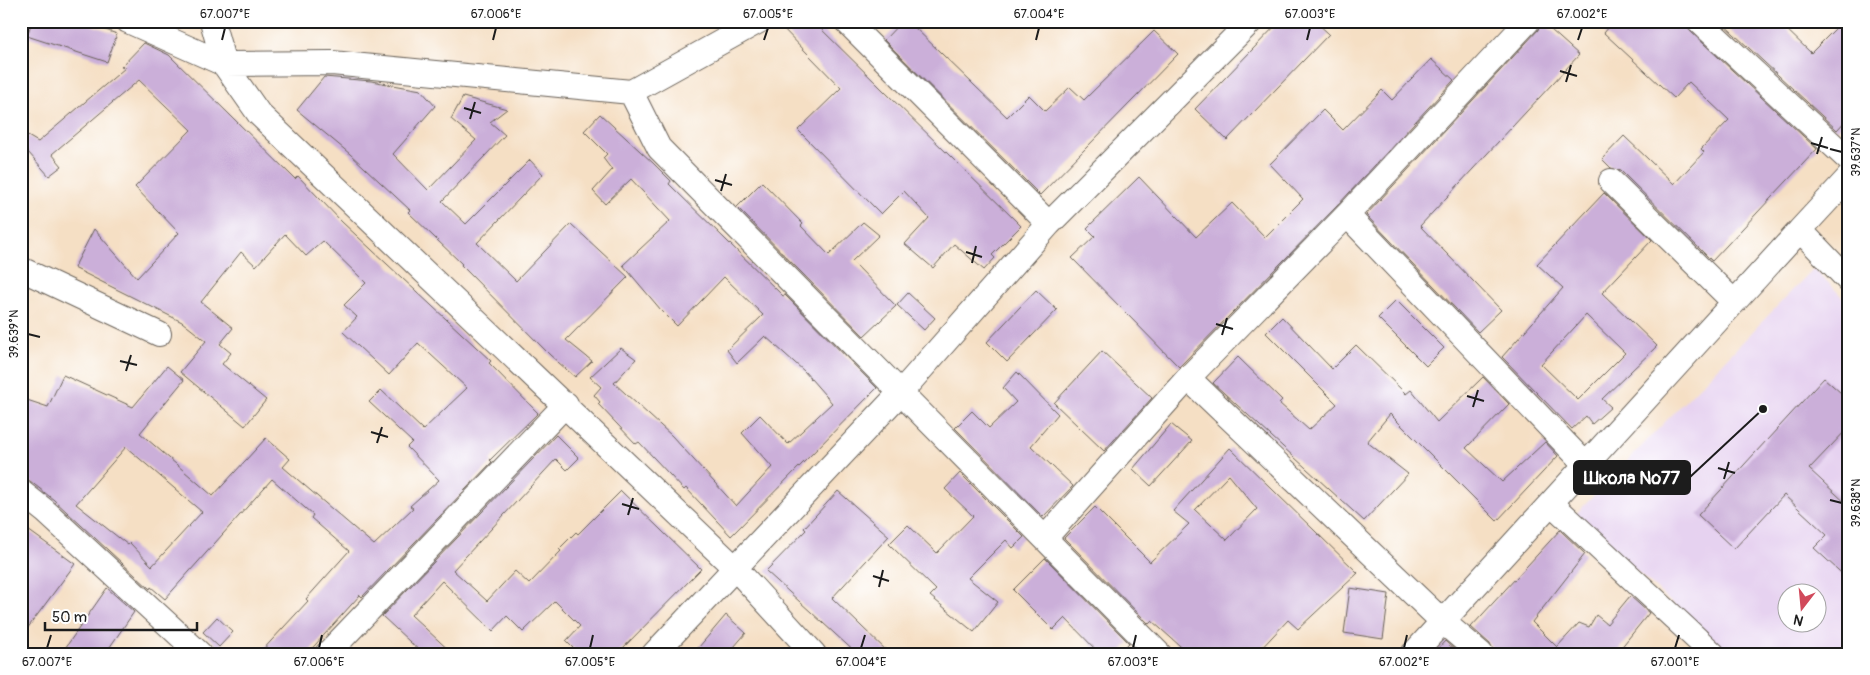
<svg xmlns="http://www.w3.org/2000/svg" width="1870" height="675" font-family="Pangolin,sans-serif">
	<rect width="100%" height="100%" fill="#fff"/>
	<filter id="ink" filterUnits="userSpaceOnUse"><feTurbulence type="fractalNoise" baseFrequency=".02" numOctaves="2"/><feDisplacementMap in="SourceGraphic" scale="10" xChannelSelector="R" yChannelSelector="G"/><feConvolveMatrix kernelMatrix="1 2 1 2 8 2 1 2 1" color-interpolation-filters="sRGB"/></filter>
	<filter id="wash" filterUnits="userSpaceOnUse"><feTurbulence type="fractalNoise" baseFrequency=".0096" numOctaves="4" result="noise"/><feDisplacementMap in="SourceGraphic" scale="20" xChannelSelector="R" yChannelSelector="G"/><feGaussianBlur stdDeviation="1.12" result="paint"/><feColorMatrix in="noise" values="0 0 0 0 0 0 0 0 0 0 0 0 0 0 0 0 0 1.4 0 .05"/><feComposite in="paint" operator="in"/></filter>
	<g filter="url(#wash)">
		<rect width="100%" height="100%" fill="#f5dfc4"/>
		<path fill="#e6d2f0" fill-rule="evenodd" d="M1814,268L1849,304V654H1728L1575,515ZM1788,592H1818V622H1788Z"/>
		<g id="blocks">
			<path fill="#cbafd9" fill-rule="evenodd" d="M32,21H80L117,34L107,62L27,36Z
				M776,21H813L1021,226L992,255L995,258L984,270L954,244L933,268L905,244L929,218L904,191L881,214L798,130L841,88Z
				M902,21H908L1007,117L1029,95L1045,111L1070,87L1084,100L1154,31L1178,54L1040,195L884,40Z
				M1280,21H1315L1329,34L1227,140L1195,109Z
				M1541,21L1579,55L1420,226L1501,310L1478,332L1366,215L1538,30Z
				M1614,21H1686L1690,31L1817,149L1712,261L1621,171L1611,168L1602,159L1624,136L1674,184L1704,152L1701,149L1729,120L1689,82L1674,98L1604,33Z
				M1720,21H1778L1811,53L1840,24L1849,33V117L1837,130Z
				M144,43L169,55L295,179L298,176L342,222L491,361L489,363L538,413L490,460L492,462L362,597L360,595L307,654H259L308,601L306,599L349,551L311,518L313,515L272,479L165,599L151,587L150,589L54,500L30,481L21,479V398L48,407L63,375L133,407L167,366L184,380L140,433L213,496L266,438L290,459L283,467L374,545L413,508L410,506L439,480L407,447L412,442L369,402L381,390L423,430L467,388L418,343L389,375L343,332L357,317L344,305L366,283L323,241L306,256L285,234L256,266L241,252L201,302L233,328L220,344L231,353L222,364L266,400L245,426L180,372L206,341L182,322L74,268L94,229L137,278L179,233L135,187L191,130L139,80L52,154L62,166L49,176L21,144V132L38,142L125,68L121,67ZM126,447L202,512L152,566L130,543L128,545L76,504Z
				M1431,59L1454,80L1337,206L1179,367L1072,258L1095,236L1087,228L1139,177L1196,237L1232,203L1265,237L1303,199L1270,164L1323,110L1343,130L1382,90L1392,100Z
				M324,77L371,81L421,90L435,106L393,154L428,190L476,140L451,119L463,97L507,109L490,122L505,135L442,201L466,224L530,160L543,174L477,243L516,281L571,224L628,277L566,340L592,361L575,377L550,355L461,265L462,264L408,212L410,210L350,154L297,110Z
				M600,114L653,163L671,181L669,184L783,296L785,295L877,388L731,536L686,488L684,490L639,442L636,444L598,404L600,402L594,395L601,387L590,377L621,348L636,359L614,383L672,436L736,506L772,467L742,433L760,415L788,444L832,403L804,371L765,336L737,363L727,350L763,315L724,277L677,326L661,310L623,265L670,221L631,179L605,204L593,191L612,170L603,158L607,154L584,131Z
				M762,182L803,224L801,226L829,255L863,222L879,235L852,261L896,306L864,336L737,207Z
				M1604,193L1652,240L1602,293L1657,346L1602,399L1611,407L1592,424L1586,416L1572,429L1502,357L1563,288L1537,264ZM1586,315L1625,353L1578,400L1541,364Z
				M1036,290L1057,310L1007,362L987,342Z
				M908,293L935,318L924,330L897,305Z
				M1396,300L1444,348L1426,366L1378,318Z
				M1282,317L1332,369L1356,345L1406,394L1411,390L1437,422L1483,377L1509,404L1466,448L1502,482L1545,442L1558,456L1497,521L1390,414L1367,442L1408,474L1364,521L1213,383L1238,357L1282,400L1279,403L1309,430L1337,404L1266,333Z
				M1102,351L1152,398L1104,451L1054,403Z
				M1017,372L1058,414L1031,446L1073,486L1043,517L955,428L972,411L989,428L1016,402L1003,388Z
				M1824,378L1849,400V427L1809,469L1849,506V580L1814,548L1827,535L1784,495L1734,549L1698,515Z
				M1171,424L1192,441L1151,486L1133,469Z
				M556,435L579,458L567,470L556,459L453,570L487,601L515,571L529,584L561,551L559,549L576,532L578,534L621,491L701,569L617,654H579L566,641L580,626L555,601L523,632L507,616L493,631L442,581L411,615L453,654H423L382,616Z
				M1230,448L1358,573L1298,629L1288,620L1256,654H1189L1152,621L1149,624L1064,538L1095,507L1150,562L1189,524L1173,511ZM1229,475L1257,509L1227,540L1195,510Z
				M960,473L1024,537L1013,548L1006,540L968,578L998,602L974,632L930,596L936,590L889,544L908,525L937,553L973,516L945,489Z
				M838,491L889,536L832,598L890,654H857L766,571L806,530L804,528Z
				M28,530L75,564L21,637V540Z
				M1560,530L1585,554L1532,622L1557,647L1579,623L1589,627L1596,615L1607,624L1630,596L1649,613L1616,654H1494L1490,644L1471,627Z
				M1045,558L1129,643L1118,654H1100L1065,618L1053,630L1013,590Z
				M107,588L134,612L105,654H61Z
				M1350,588L1389,594L1383,639L1344,633Z
				M726,615L746,633L728,654H693Z
				M217,617L233,632L219,647L203,632Z
				M1445,641L1459,654H1433Z"/>
		</g>
	</g>
	<g filter="url(#ink)">
		<use href="#blocks" fill-opacity="0" stroke="#686057" stroke-width="1"/>
		<g fill="none" stroke-linecap="round" stroke-linejoin="round">
			<g stroke="#686057" stroke-width="26">
				<path id="street" d="M128,21L224,64L332,63L631,92L759,21
					M212,21L224,64L259,114L735,568L901,392L1049,224L1251,21
					M846,21L1049,224
					M1699,21L1849,160
					M631,92L659,148L1159,654
					M1611,181L1734,302
					M1347,215L1586,465
					M1800,230L1849,177
					M21,269L159,334
					M1188,378L1442,621L1481,654
					M21,492L45,511L200,654
					M1551,503L1713,654
					M1045,538L1188,378L1347,215L1528,21
					M327,654L566,404
					M654,654L735,568L814,654
					M1413,654L1800,230L1849,281"/>
			</g>
			<use href="#street" stroke="#fff" stroke-width="24"/>
		</g>
	</g>
	<path fill="none" stroke="#1c1c1c" stroke-width="2" d="M222,40L225,28M493,40L496,28M764,40L768,28M1036,40L1039,28M1307,40L1310,28M1578,40L1582,28M1560,71L1577,76M1566,82L1571,65M464,108L481,113M470,119L475,102M1811,143L1828,148M1830,149L1842,152M1817,154L1822,137M715,180L732,185M721,191L726,174M966,252L982,257M972,263L976,246M1216,324L1233,329M28,334L40,337M1222,335L1227,318M120,361L137,365M126,371L131,355M1467,396L1484,401M1473,407L1478,390M371,432L388,437M377,443L382,427M1718,468L1735,473M1724,479L1729,462M1830,500L1842,503M622,504L639,509M628,515L633,498M873,576L889,581M879,587L883,570M47,648L51,635M319,648L322,635M590,648L593,635M861,648L865,635M1133,648L1136,635M1404,648L1407,635M1675,648L1679,635"/>
	<path fill="none" stroke="#1c1c1c" stroke-width="2" d="M1763 409L1690 477"/>
	<circle fill="#1c1c1c" stroke="#fff" stroke-width="2" cx="1763" cy="409" r="5"/>
	<rect fill="#1c1c1c" stroke="#1c1c1c" stroke-width="2" x="1574" y="461" width="116" height="33" rx="5"/>
	<g font-size="18" text-anchor="middle" font-weight="bold" fill="#fff">
		<text x="1632" y="484">Школа №77</text>
	</g>
	<rect width="1870" height="675" fill="none" stroke="#fff" stroke-width="55"/>
	<g transform="translate(1802 608) rotate(196)"><circle r="24" fill="#ffffff" stroke="#a4a4a4"/>
	<path d="M0-4L9 19L0 12L-9 19Z" fill="#d1495b"/>
	<text y="-8" font-size="14" font-weight="bold" text-anchor="middle" fill="#1c1c1c">N</text>
	</g>
	<path d="M45 622v8h152v-8" fill="none" stroke="#1c1c1c" stroke-width="2.5"/>
	<text x="52" y="622" font-size="15" fill="#1c1c1c" stroke="#ffffff" stroke-width="4" paint-order="stroke">50 m</text>
	<rect x="28" y="28" width="1814" height="620" fill="none" stroke="#1c1c1c" stroke-width="2"/>
	<g font-size="12" text-anchor="middle" fill="#1c1c1c">
		<text x="225" y="18">67.007°E</text>
		<text x="496" y="18">67.006°E</text>
		<text x="768" y="18">67.005°E</text>
		<text x="1039" y="18">67.004°E</text>
		<text x="1310" y="18">67.003°E</text>
		<text x="1582" y="18">67.002°E</text>
		<text transform="translate(1856 152) rotate(-90)" y="4">39.637°N</text>
		<text transform="translate(14 334) rotate(-90)" y="4">39.639°N</text>
		<text transform="translate(1856 503) rotate(-90)" y="4">39.638°N</text>
		<text x="47" y="666">67.007°E</text>
		<text x="319" y="666">67.006°E</text>
		<text x="590" y="666">67.005°E</text>
		<text x="861" y="666">67.004°E</text>
		<text x="1133" y="666">67.003°E</text>
		<text x="1404" y="666">67.002°E</text>
		<text x="1675" y="666">67.001°E</text>
	</g>
</svg>
